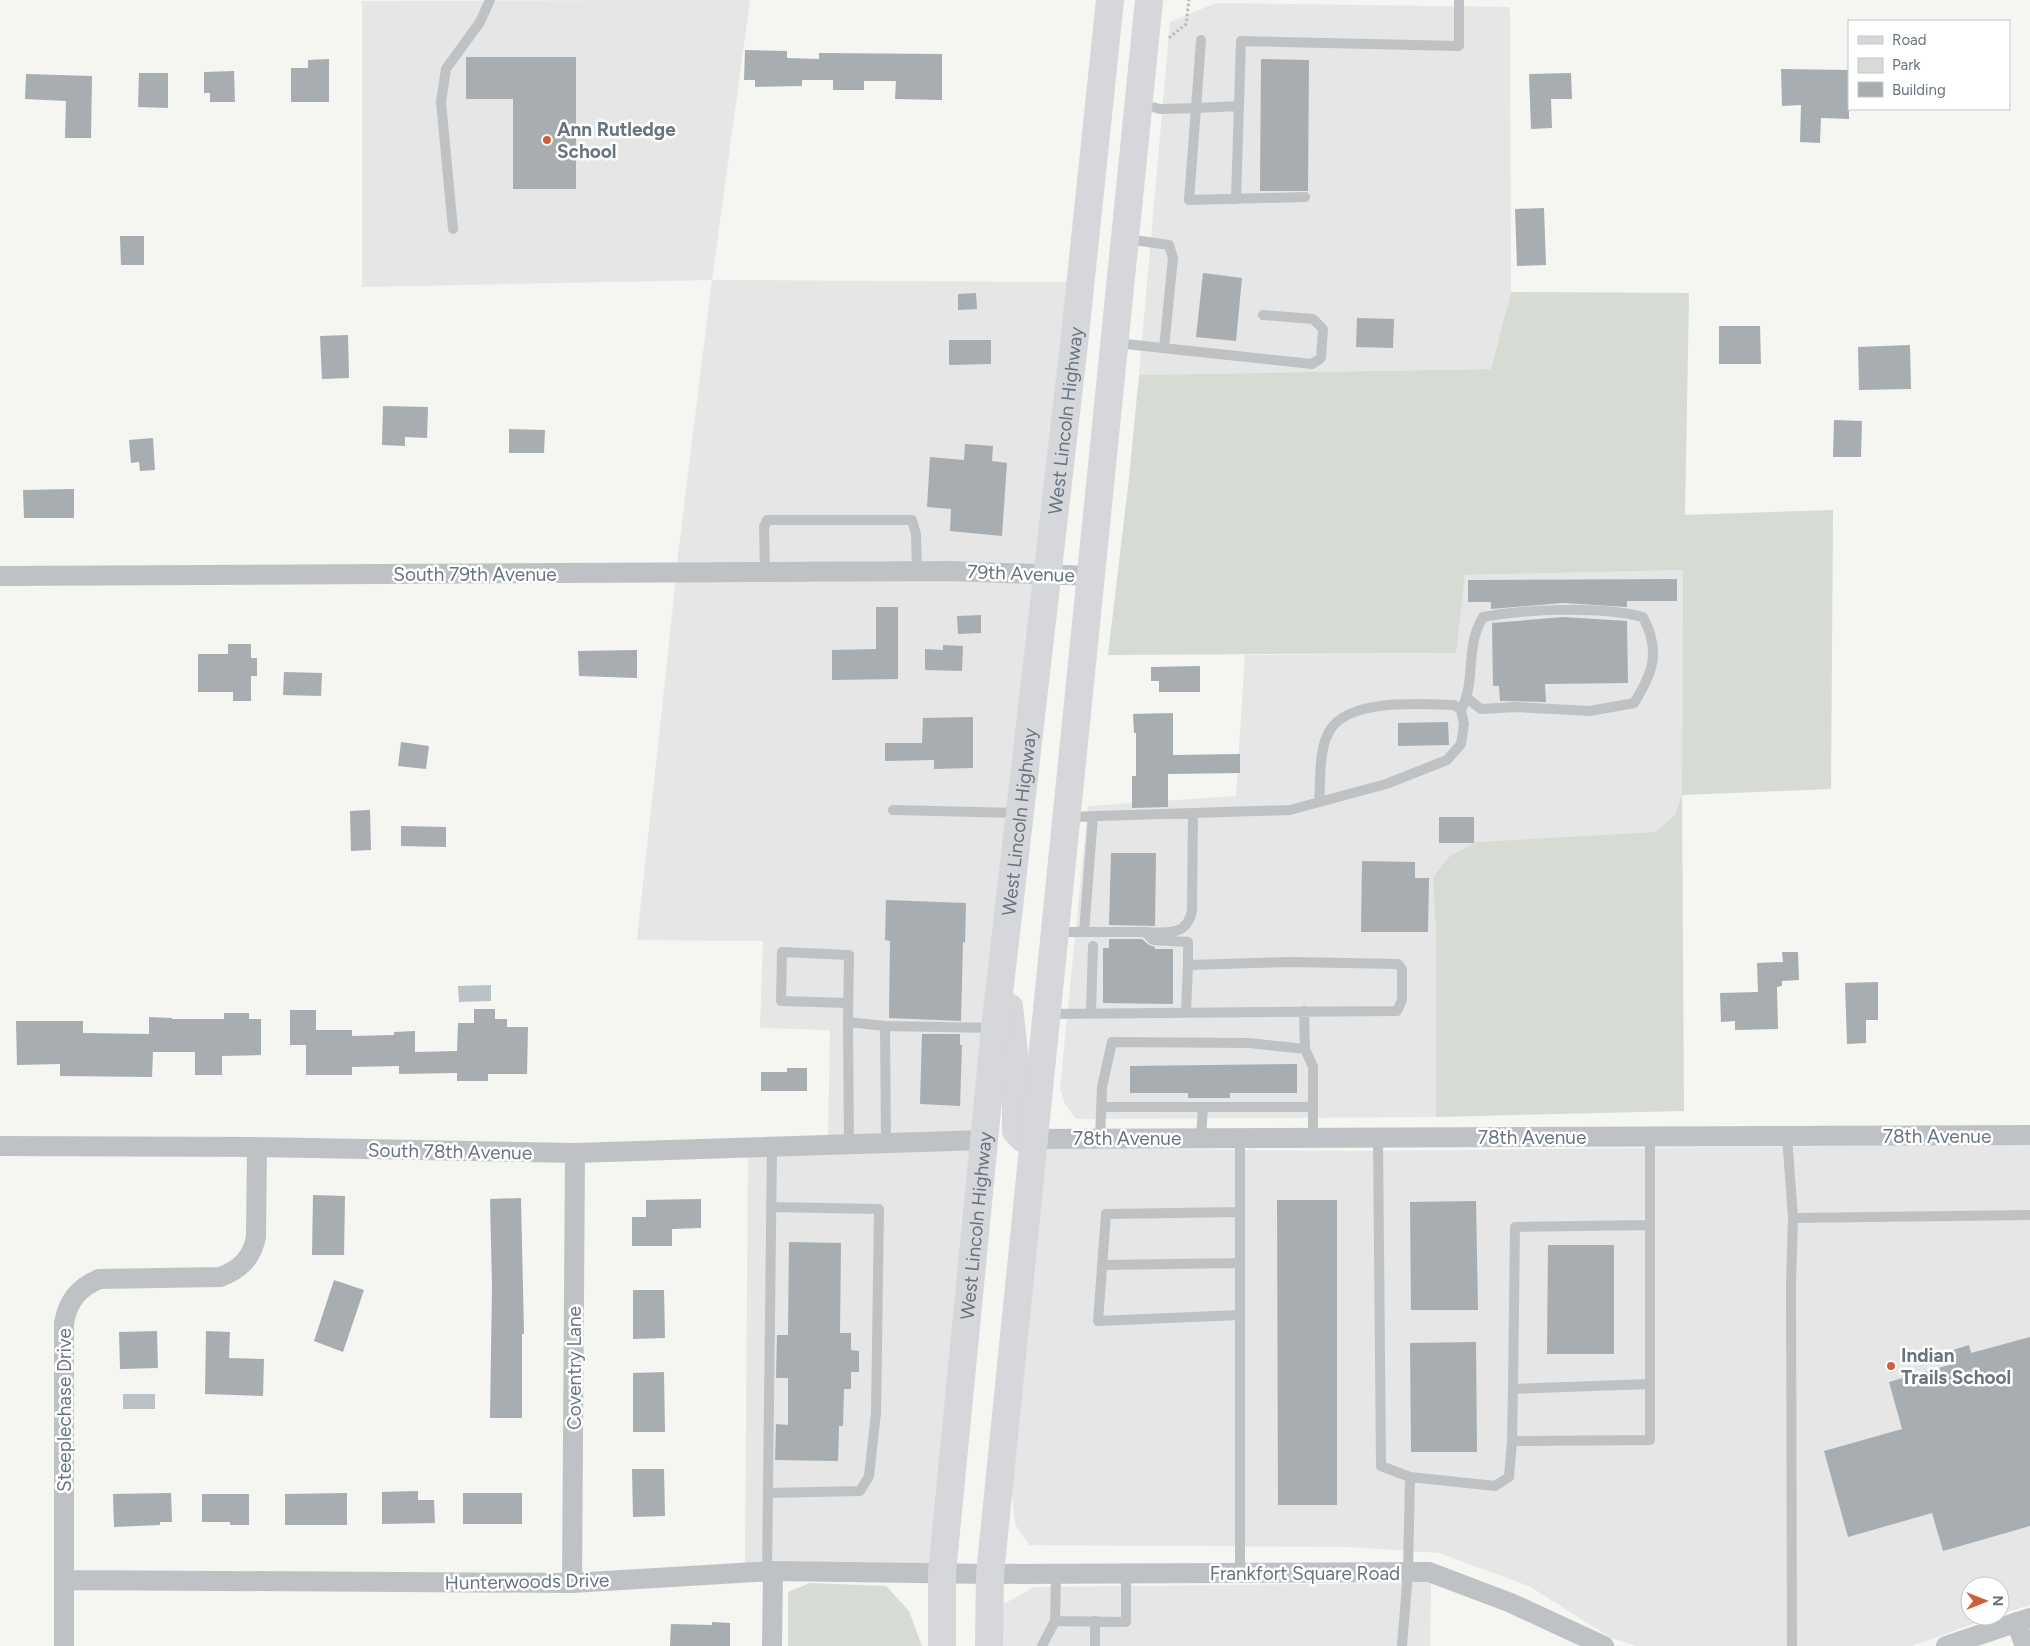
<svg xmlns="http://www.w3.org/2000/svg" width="2030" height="1646" font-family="Figtree,sans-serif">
	<rect width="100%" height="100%" fill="#f5f5f2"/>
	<path fill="#e5e6e5" d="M750,0L712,280L1074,282L1038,568L677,563L712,280L362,287V1Z
		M1216,3L1510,7L1511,292L1491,369L1139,375L1170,22Z
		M1683,570L1682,795L1675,815L1655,832L1476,842L1433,877L1436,934V1117L1076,1119L1065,1104L1060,1089L1088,806L1236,796L1245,655L1455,653L1465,575Z
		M676,578L1039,579L980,1135L828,1138L830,1030L760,1028L763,941L637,940Z
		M2030,1144V1605L2000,1614V1586H1970V1616H1995L1912,1646H1637L1611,1638L1529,1586L1439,1553L1349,1547L1029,1545L1015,1524L1010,1473L1045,1148L1350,1151Z
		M978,1146L934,1565H745L748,1154Z
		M1431,1583L1430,1646H1001L1002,1605L1034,1587Z"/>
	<path fill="#d6dbd3" d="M1511,292L1689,293L1685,515L1833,510L1831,789L1682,795L1684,1111L1436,1117V934L1433,877L1450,856L1476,842L1655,832L1675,815L1682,795L1683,570L1465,575L1456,653L1108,655L1129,478L1139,375L1491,369Z
		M810,1583L886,1586L909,1611L922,1646H788V1592Z"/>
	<path fill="#bac2c7" d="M491,985V1001L459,1002L458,986Z
		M123,1394H155V1409H123Z"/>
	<path fill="#a7adb1" d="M745,50L787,51V58L819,59V53L942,54V100L895,99L896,81H864V90H833V80H802V86L755,87V80H744Z
		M466,57H576V189H513V99H466Z
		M329,59V102H291V68H308V60Z
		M1261,59L1309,60L1308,191H1260Z
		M1781,69L1849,70V119L1821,118L1820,143L1800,142L1801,105L1782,106Z
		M234,71L235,102H210V93H204V72Z
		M139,73H168V108L138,107Z
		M1571,73L1572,99H1551L1552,128L1531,129L1529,74Z
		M26,74L92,76L91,138H65L66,101L25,99Z
		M1544,208L1546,265L1517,266L1515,209Z
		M120,236H144V265H121Z
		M1203,273L1242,278L1236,341L1196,337Z
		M976,293L977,309L958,310V294Z
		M1357,318L1394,319L1393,348L1356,347Z
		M1719,326H1760L1761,364H1719Z
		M348,335L349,378L322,379L320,336Z
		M949,340H991V364L949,365Z
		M1910,345L1911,389L1859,390L1858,347Z
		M383,406L428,407L427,438L405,437V446L382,445Z
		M1834,420L1862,421L1861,457H1833Z
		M509,429L545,430L544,453H509Z
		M153,438L155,470L140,471L139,462L131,463L129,440Z
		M965,444L993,446L992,461L1007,463L1002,536L950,531L951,509L927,507L930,457L964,460Z
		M74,489V518H24L23,490Z
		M1677,579V601H1627V607L1563,603L1491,609V602H1468V580Z
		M876,607H898V679L832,680V650L876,649Z
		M981,615V633L958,634L957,616Z
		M1563,617L1627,621L1628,683L1545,684L1546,702L1500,701L1499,686H1493L1492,623Z
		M228,644H251V658H257V676H251V701H233V692H198V654H228Z
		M943,645L963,646L962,671L925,670V649L943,650Z
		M637,650V678L579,676L578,651Z
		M1200,666V692H1159V681H1151V667Z
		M284,672L322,673L321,696L283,695Z
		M1173,713V755L1240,754V773L1168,774V807L1132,808V776H1136V733H1134L1133,714Z
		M973,717V768L934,769V760L885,761V743H922L923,718Z
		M1448,722L1449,745L1398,746V723Z
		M401,742L429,746L426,769L398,766Z
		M370,810L371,850L351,851L350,811Z
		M1439,817H1474V843H1439Z
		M401,826L446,827V847L401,846Z
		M1111,853H1156L1155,926L1109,925Z
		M1362,861L1415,862V878H1429L1428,932H1361Z
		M886,900L966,903L965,943L963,942L961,1021L889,1018L890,941L885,940Z
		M1109,939H1142L1149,945L1155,947V949H1173V1004L1103,1003V948H1109Z
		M1782,952H1798L1799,980L1782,981V986L1777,987L1778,1029L1735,1030V1021L1721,1022L1720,993L1758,992L1757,963L1783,962Z
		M1878,982V1020H1866V1043L1847,1044L1845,983Z
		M474,1009H495V1019H507V1027H528L527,1074H488V1081H457V1073L399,1074V1066L352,1067V1075H306V1045H290V1010H316V1030H352V1036L394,1035V1032L415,1031V1052L457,1051L458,1023H474Z
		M224,1013H249V1019H261V1055L222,1056V1075H195V1052H153L152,1077L60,1076V1064L17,1065L16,1021H83V1033L149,1034V1017L172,1018V1019H224Z
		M922,1034H960V1045H962L960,1106L920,1104Z
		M1297,1064V1093H1230V1098H1188V1093H1130V1066Z
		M787,1068H807V1091H761V1072H787Z
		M313,1195L345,1196L344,1255H312Z
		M521,1198L524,1334H522V1418H490L492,1286L490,1199Z
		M701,1199V1228L672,1229V1246H632V1217H646V1200Z
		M1277,1200H1337V1505H1278Z
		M1476,1201L1478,1310H1411L1410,1202Z
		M789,1242L841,1243L840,1333H851V1350L859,1351V1372H851V1389H844L843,1426H839L838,1461L775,1460L776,1424L788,1425V1378H776L777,1335H788Z
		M1548,1245H1614V1354H1547Z
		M334,1280L364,1290L343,1352L314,1341Z
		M633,1290H664L665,1338L633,1339Z
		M157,1331L158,1368L120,1369L119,1332Z
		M206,1331L230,1332L229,1358L264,1359L263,1396L205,1394Z
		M2030,1337V1526L1943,1551L1932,1513L1848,1537L1824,1451L1902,1429L1889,1382L1956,1363L1953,1350L1969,1345L1971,1353Z
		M1476,1342L1477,1452H1411L1410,1343Z
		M664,1372L665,1432H633V1373Z
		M632,1469H664L665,1516L633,1517Z
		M418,1491V1500H434L435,1523L382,1524V1492Z
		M171,1493L172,1522H160V1525L114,1527L113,1494Z
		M347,1493V1525H285V1494Z
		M463,1493H522V1524H463Z
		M202,1494H249V1525H230V1522H202Z
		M712,1622L730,1623V1646H670L671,1624L712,1625Z"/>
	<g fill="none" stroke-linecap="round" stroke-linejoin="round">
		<path stroke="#b8bbbc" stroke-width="3" stroke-dasharray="2.5 2.5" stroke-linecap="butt" d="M1169,38L1186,24L1189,0"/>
		<path stroke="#bfc2c5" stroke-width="10" d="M1201,40L1196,108L1239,106
			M1140,104L1160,109L1196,108L1189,200L1305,197
			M1236,199L1241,41L1459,46V0
			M453,229L441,102L446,69L480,22L490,0
			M1126,239L1169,245L1173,258L1164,348
			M1116,343L1312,364L1321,358L1323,329L1313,319L1263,315
			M765,572L764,527L767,520H912L916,534L917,571
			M1461,710C1477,680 1464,649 1483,617C1528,609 1599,606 1643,617C1661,651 1653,673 1634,703L1590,711L1515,707L1481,709L1467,698
			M893,810L1019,813
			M1067,817L1290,810L1386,784L1447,760L1461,744L1464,724L1461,710L1454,705C1421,704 1350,698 1330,730C1318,750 1321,780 1319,802
			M1084,932L1093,816
			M1145,932C1167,933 1188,936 1192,910L1193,813
			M848,1003L781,1001L782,952L849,955L848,1022L885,1026
			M1304,1011L1305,1049
			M1186,1012L1188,965
			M1091,1013L1093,946
			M1049,1014L1397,1011L1402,1000V969L1398,964L1291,962L1188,965V942L1153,940L1145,932H1057
			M848,1022L849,1144
			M1101,1107H1313
			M1787,1136L1793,1218L1791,1284L1792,1646
			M1100,1138L1102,1087L1112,1042L1249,1043L1305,1049L1313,1067V1138
			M1201,1138L1203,1107
			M1378,1138L1381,1466L1410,1477
			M886,1143L885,1026L994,1028
			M1793,1218L2030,1215
			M1102,1265L1240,1263
			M1240,1315L1098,1321L1106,1214L1240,1212
			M1650,1384L1513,1389L1515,1227L1650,1225
			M1512,1441L1513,1389
			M768,1493L860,1491L869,1476L876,1413L879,1209L771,1207
			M767,1572L772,1147
			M1056,1573L1055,1621L1126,1622V1573
			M1240,1573V1138
			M1042,1646L1055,1621
			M1095,1646V1621
			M1402,1646L1408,1572L1410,1477L1495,1486L1509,1477L1512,1441L1650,1440V1137"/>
		<path stroke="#bfc2c5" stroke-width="20" d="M0,576L950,571L1092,576
			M1034,1139L2030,1135
			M0,1146L257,1147L575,1153L985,1140
			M64,1580L572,1583L773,1571L990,1574L1429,1572L1511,1603L1604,1646
			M572,1583L575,1153
			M2016,1622L2025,1646
			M64,1646V1323C68,1301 78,1288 99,1279L220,1277C240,1270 252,1258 256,1237L257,1147
			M772,1646L773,1571
			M1946,1646L2030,1618"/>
		<g stroke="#d5d7db" stroke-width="28">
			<path d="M1009,1007L1016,1070V1131L1024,1139H1034"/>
			<path id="s1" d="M942,1646V1573L995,1028L1075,335L1110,0"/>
			<path d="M989,1646L990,1574L1149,0"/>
		</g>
	</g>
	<g fill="#cd5f3a" stroke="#fff" stroke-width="2">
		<circle cx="547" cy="140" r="5"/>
		<circle cx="1891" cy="1366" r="5"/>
	</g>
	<g text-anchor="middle" stroke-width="5" stroke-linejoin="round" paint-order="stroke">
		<g font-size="19" font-weight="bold" fill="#68747f" stroke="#fff" text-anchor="start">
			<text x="557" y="136">Ann Rutledge<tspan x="557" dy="22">School</tspan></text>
			<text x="1901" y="1362">Indian<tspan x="1901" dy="22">Trails School</tspan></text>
		</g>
		<g font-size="19" fill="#68747f" stroke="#fff">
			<text dy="7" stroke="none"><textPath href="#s1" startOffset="1232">West Lincoln Highway</textPath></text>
			<text transform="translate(1021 573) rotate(2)" y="7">79th Avenue</text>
			<text x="475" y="581">South 79th Avenue</text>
			<text dy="7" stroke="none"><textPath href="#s1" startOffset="828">West Lincoln Highway</textPath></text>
			<text x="1937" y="1143">78th Avenue</text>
			<text x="1532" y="1144">78th Avenue</text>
			<text x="1127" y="1145">78th Avenue</text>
			<text transform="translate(450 1151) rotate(1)" y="7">South 78th Avenue</text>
			<text dy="7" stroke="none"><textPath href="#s1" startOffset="422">West Lincoln Highway</textPath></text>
			<text transform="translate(574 1368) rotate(-90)" y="7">Coventry Lane</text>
			<text transform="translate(64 1410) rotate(-90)" y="7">Steeplechase Drive</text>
			<text x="1305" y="1580">Frankfort Square Road</text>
			<text transform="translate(527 1581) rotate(-1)" y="7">Hunterwoods Drive</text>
		</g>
	</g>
	<rect x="1848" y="20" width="162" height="90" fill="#ffffff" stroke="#c3c7cc"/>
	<rect x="1858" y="36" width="25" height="8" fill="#d5d7db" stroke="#c3c7cc"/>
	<text x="1892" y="45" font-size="15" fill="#68747f">Road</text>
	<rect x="1858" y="58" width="25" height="15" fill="#d6dbd3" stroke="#c3c7cc"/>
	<text x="1892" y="70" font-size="15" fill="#68747f">Park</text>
	<rect x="1858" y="82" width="25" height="15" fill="#a7adb1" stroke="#c3c7cc"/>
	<text x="1892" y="95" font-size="15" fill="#68747f">Building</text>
	<g transform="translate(1985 1601) rotate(90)"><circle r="24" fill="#ffffff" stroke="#c3c7cc"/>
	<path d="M0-4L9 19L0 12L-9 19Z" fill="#cd5f3a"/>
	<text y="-8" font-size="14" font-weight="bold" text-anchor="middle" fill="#68747f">N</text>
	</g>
</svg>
